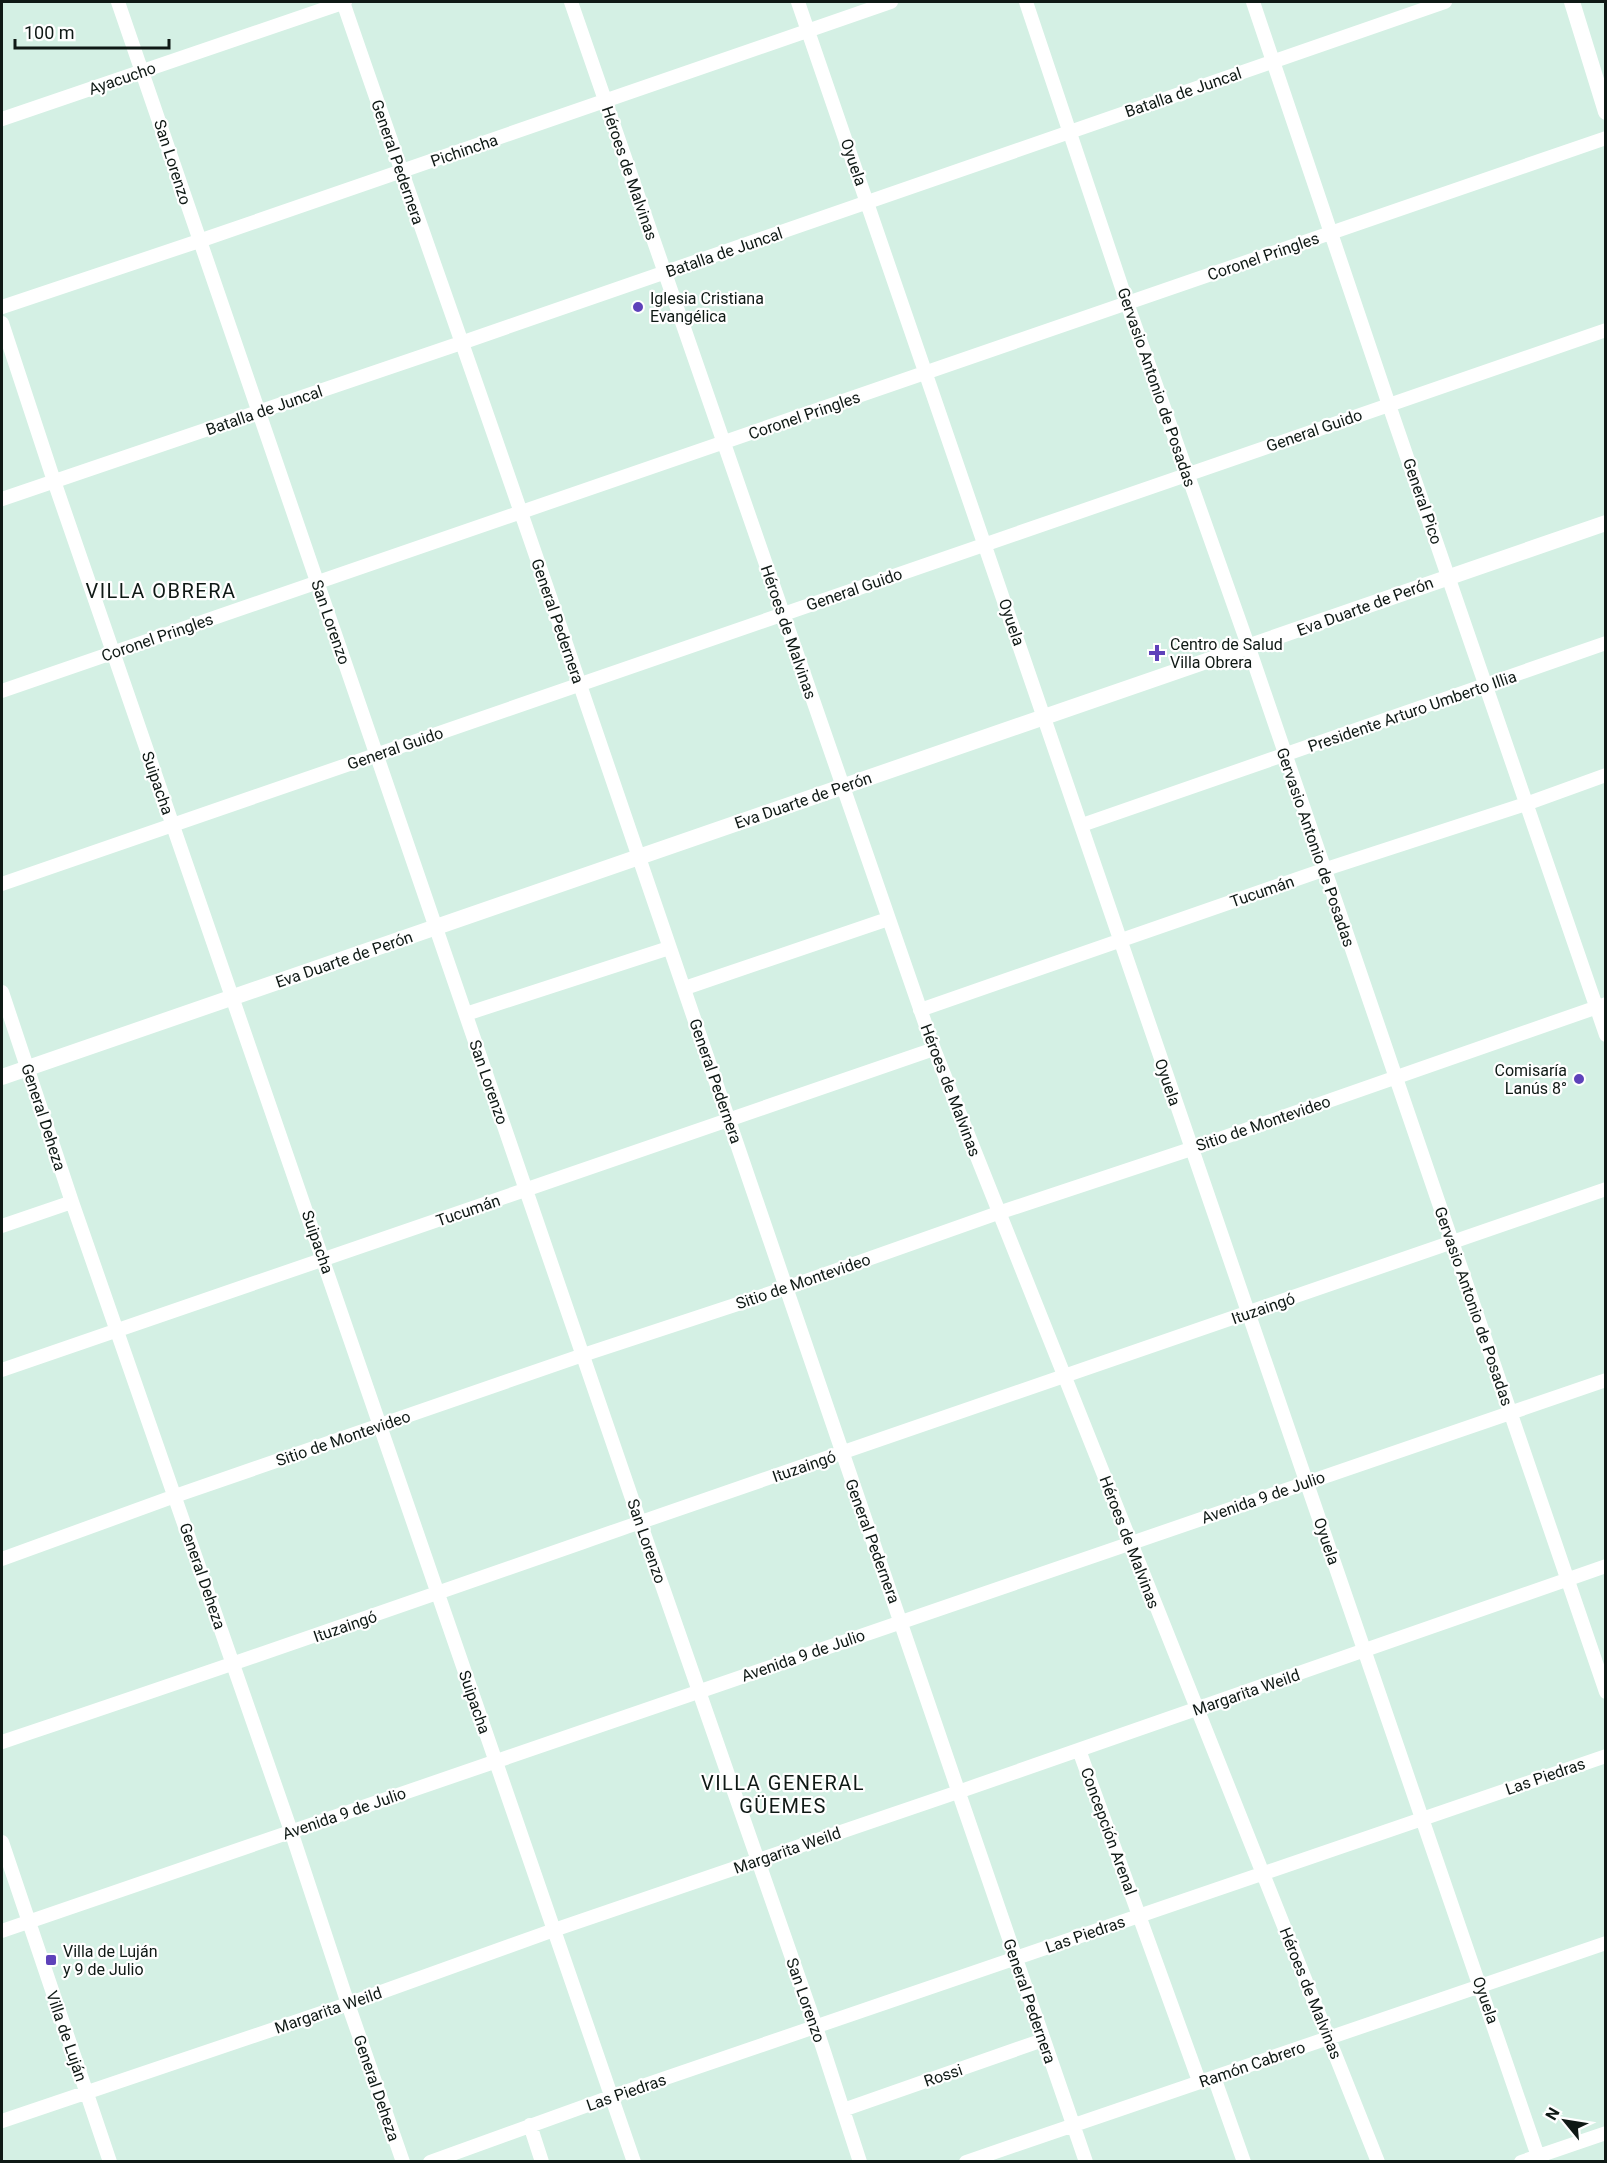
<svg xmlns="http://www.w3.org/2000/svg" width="1607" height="2163" font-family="Roboto,sans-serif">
	<rect width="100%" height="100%" fill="#d4f0e4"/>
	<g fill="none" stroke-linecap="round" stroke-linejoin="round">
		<path stroke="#fff" stroke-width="14" d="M118,2L640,1522L816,2027L860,2162
			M343,2C421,229 503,456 580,685C748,1177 916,1670 1086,2162
			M571,2L934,1049L1378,2162
			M798,2C1045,722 1294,1441 1540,2162
			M1026,2L1127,303L1249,648L1606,1692
			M1253,2L1389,405L1606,1035
			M2,119L345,2
			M2,307L199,241L891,2
			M2,323L54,481L634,2162
			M2,499L461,343L1445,2
			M2,691L1606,138
			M1082,825L1606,643
			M2,884L1606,330
			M685,988L888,919
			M2,992L72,1202L291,1831L348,2004L403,2162
			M920,1010L1323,870L1526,804L1606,775
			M466,1014L669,948
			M2,1226L72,1202
			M2,1370L934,1049
			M2,1559L175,1496L583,1355L786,1288L998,1213L1191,1149L1606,1004
			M2,1742C215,1671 426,1597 638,1523C960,1411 1283,1300 1606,1189
			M1079,1750L1199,2081
			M2,1842L110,2162
			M2,1931L1606,1380
			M1214,2077L1244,2162
			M843,2110L1043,2040
			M2,2121L348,2004L554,1930L958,1792L1606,1566
			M530,2125L542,2162
			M430,2162L613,2096L1606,1756
			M966,2162L1606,1943
			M1521,2162L1606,2133"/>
		<path stroke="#fff" stroke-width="16" d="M1572,2L1606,112
			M2,1077L1606,523"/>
	</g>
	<g fill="#5e42ba" stroke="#fff" stroke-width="2">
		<circle cx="638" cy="307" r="6"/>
		<path d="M1154 644h6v6h6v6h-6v6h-6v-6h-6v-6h6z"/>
		<circle cx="1579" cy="1079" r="6"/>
		<rect x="45" y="1954" width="12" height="12" rx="3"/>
	</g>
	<g text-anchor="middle" stroke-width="4.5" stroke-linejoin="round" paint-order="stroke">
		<g font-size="16" fill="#0f1915" stroke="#fff">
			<text transform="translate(122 78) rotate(-19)" y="6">Ayacucho</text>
			<text transform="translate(1183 92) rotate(-19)" y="6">Batalla de Juncal</text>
			<text transform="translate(464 150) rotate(-19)" y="6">Pichincha</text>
			<text transform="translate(173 162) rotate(72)" y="6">San Lorenzo</text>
			<text transform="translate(398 162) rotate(71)" y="6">General Pedernera</text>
			<text transform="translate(854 162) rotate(71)" y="6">Oyuela</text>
			<text transform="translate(630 173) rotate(71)" y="6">Héroes de Malvinas</text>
			<text transform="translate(724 252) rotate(-19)" y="6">Batalla de Juncal</text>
			<text transform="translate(1263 256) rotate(-19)" y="6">Coronel Pringles</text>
			<text transform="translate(1157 387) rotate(71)" y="6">Gervasio Antonio de Posadas</text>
			<text transform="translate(264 410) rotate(-19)" y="6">Batalla de Juncal</text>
			<text transform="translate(804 415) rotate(-19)" y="6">Coronel Pringles</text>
			<text transform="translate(1314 430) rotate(-19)" y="6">General Guido</text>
			<text transform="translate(1423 501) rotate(71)" y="6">General Pico</text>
			<text transform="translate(854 589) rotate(-19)" y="6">General Guido</text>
			<text transform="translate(1365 606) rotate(-20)" y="6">Eva Duarte de Perón</text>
			<text transform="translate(558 621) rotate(71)" y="6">General Pedernera</text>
			<text transform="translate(331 622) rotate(71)" y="6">San Lorenzo</text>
			<text transform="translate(1012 622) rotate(71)" y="6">Oyuela</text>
			<text transform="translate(789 632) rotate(71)" y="6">Héroes de Malvinas</text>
			<text transform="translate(157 637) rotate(-19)" y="6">Coronel Pringles</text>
			<text transform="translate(1412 711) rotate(-19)" y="6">Presidente Arturo Umberto Illia</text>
			<text transform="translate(395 748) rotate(-19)" y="6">General Guido</text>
			<text transform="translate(158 783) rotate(71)" y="6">Suipacha</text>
			<text transform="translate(803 800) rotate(-19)" y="6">Eva Duarte de Perón</text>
			<text transform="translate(1316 847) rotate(71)" y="6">Gervasio Antonio de Posadas</text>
			<text transform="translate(1262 891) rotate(-19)" y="6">Tucumán</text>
			<text transform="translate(344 959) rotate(-19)" y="6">Eva Duarte de Perón</text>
			<text transform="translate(716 1081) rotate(71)" y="6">General Pedernera</text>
			<text transform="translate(489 1082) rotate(71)" y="6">San Lorenzo</text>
			<text transform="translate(1168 1082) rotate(71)" y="6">Oyuela</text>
			<text transform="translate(951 1090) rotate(69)" y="6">Héroes de Malvinas</text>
			<text transform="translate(44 1117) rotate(72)" y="6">General Deheza</text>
			<text transform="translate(1263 1123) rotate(-19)" y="6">Sitio de Montevideo</text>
			<text transform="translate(468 1210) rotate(-19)" y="6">Tucumán</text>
			<text transform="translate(318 1242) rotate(71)" y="6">Suipacha</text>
			<text transform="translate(803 1281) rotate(-19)" y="6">Sitio de Montevideo</text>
			<text transform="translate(1474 1306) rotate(71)" y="6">Gervasio Antonio de Posadas</text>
			<text transform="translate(1263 1308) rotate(-19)" y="6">Ituzaingó</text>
			<text transform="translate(343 1438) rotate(-19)" y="6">Sitio de Montevideo</text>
			<text transform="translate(804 1466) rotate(-19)" y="6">Ituzaingó</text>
			<text transform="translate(1263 1497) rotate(-19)" y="6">Avenida 9 de Julio</text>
			<text transform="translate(647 1541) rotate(71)" y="6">San Lorenzo</text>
			<text transform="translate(873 1541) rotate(70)" y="6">General Pedernera</text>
			<text transform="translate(1327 1541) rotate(71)" y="6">Oyuela</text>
			<text transform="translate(1130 1542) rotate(69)" y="6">Héroes de Malvinas</text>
			<text transform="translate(203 1576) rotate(71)" y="6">General Deheza</text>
			<text transform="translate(345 1626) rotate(-19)" y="6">Ituzaingó</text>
			<text transform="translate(803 1655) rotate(-19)" y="6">Avenida 9 de Julio</text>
			<text transform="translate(1246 1692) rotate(-19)" y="6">Margarita Weild</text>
			<text transform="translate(475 1702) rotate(71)" y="6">Suipacha</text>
			<text transform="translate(1545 1776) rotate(-19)" y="6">Las Piedras</text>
			<text transform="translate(344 1813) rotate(-19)" y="6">Avenida 9 de Julio</text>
			<text transform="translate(1109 1831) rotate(70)" y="6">Concepción Arenal</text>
			<text transform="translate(787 1850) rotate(-19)" y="6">Margarita Weild</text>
			<text transform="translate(1085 1934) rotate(-19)" y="6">Las Piedras</text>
			<text transform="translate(1311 1993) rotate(68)" y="6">Héroes de Malvinas</text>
			<text transform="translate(806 2000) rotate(71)" y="6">San Lorenzo</text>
			<text transform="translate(1486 2000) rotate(71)" y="6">Oyuela</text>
			<text transform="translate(1030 2001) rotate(71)" y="6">General Pedernera</text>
			<text transform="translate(328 2010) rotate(-19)" y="6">Margarita Weild</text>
			<text transform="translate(67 2036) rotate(71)" y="6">Villa de Luján</text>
			<text transform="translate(1252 2064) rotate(-19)" y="6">Ramón Cabrero</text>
			<text transform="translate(943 2075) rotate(-19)" y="6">Rossi</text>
			<text transform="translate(377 2088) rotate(71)" y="6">General Deheza</text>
			<text transform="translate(626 2092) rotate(-19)" y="6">Las Piedras</text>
		</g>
		<g font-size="16" fill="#0f1915" stroke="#fff" text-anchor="start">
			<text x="650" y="304">Iglesia Cristiana<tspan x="650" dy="18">Evangélica</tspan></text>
			<text x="1170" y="650">Centro de Salud<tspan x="1170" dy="18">Villa Obrera</tspan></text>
			<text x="1567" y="1076" text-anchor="end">Comisaría<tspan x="1567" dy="18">Lanús 8°</tspan></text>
			<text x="63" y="1957">Villa de Luján<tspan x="63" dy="18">y 9 de Julio</tspan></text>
		</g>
		<g font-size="20" letter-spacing="1.5" fill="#0f1915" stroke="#fff">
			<text x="161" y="598">VILLA OBRERA</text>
			<text x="783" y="1790">VILLA GENERAL<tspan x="783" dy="23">GÜEMES</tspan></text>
		</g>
	</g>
	<rect width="1607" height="2163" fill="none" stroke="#0f1915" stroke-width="6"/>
	<g transform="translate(1565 2121) rotate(300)" stroke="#ffffff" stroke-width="4.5" paint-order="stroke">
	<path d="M0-4.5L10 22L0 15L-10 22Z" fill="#0f1915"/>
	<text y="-9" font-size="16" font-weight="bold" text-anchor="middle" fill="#0f1915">N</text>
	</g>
	<path d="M15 39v9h154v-9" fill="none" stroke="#0f1915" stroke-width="3"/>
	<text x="24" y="39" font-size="18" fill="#0f1915" stroke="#ffffff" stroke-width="4.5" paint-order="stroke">100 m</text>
</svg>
